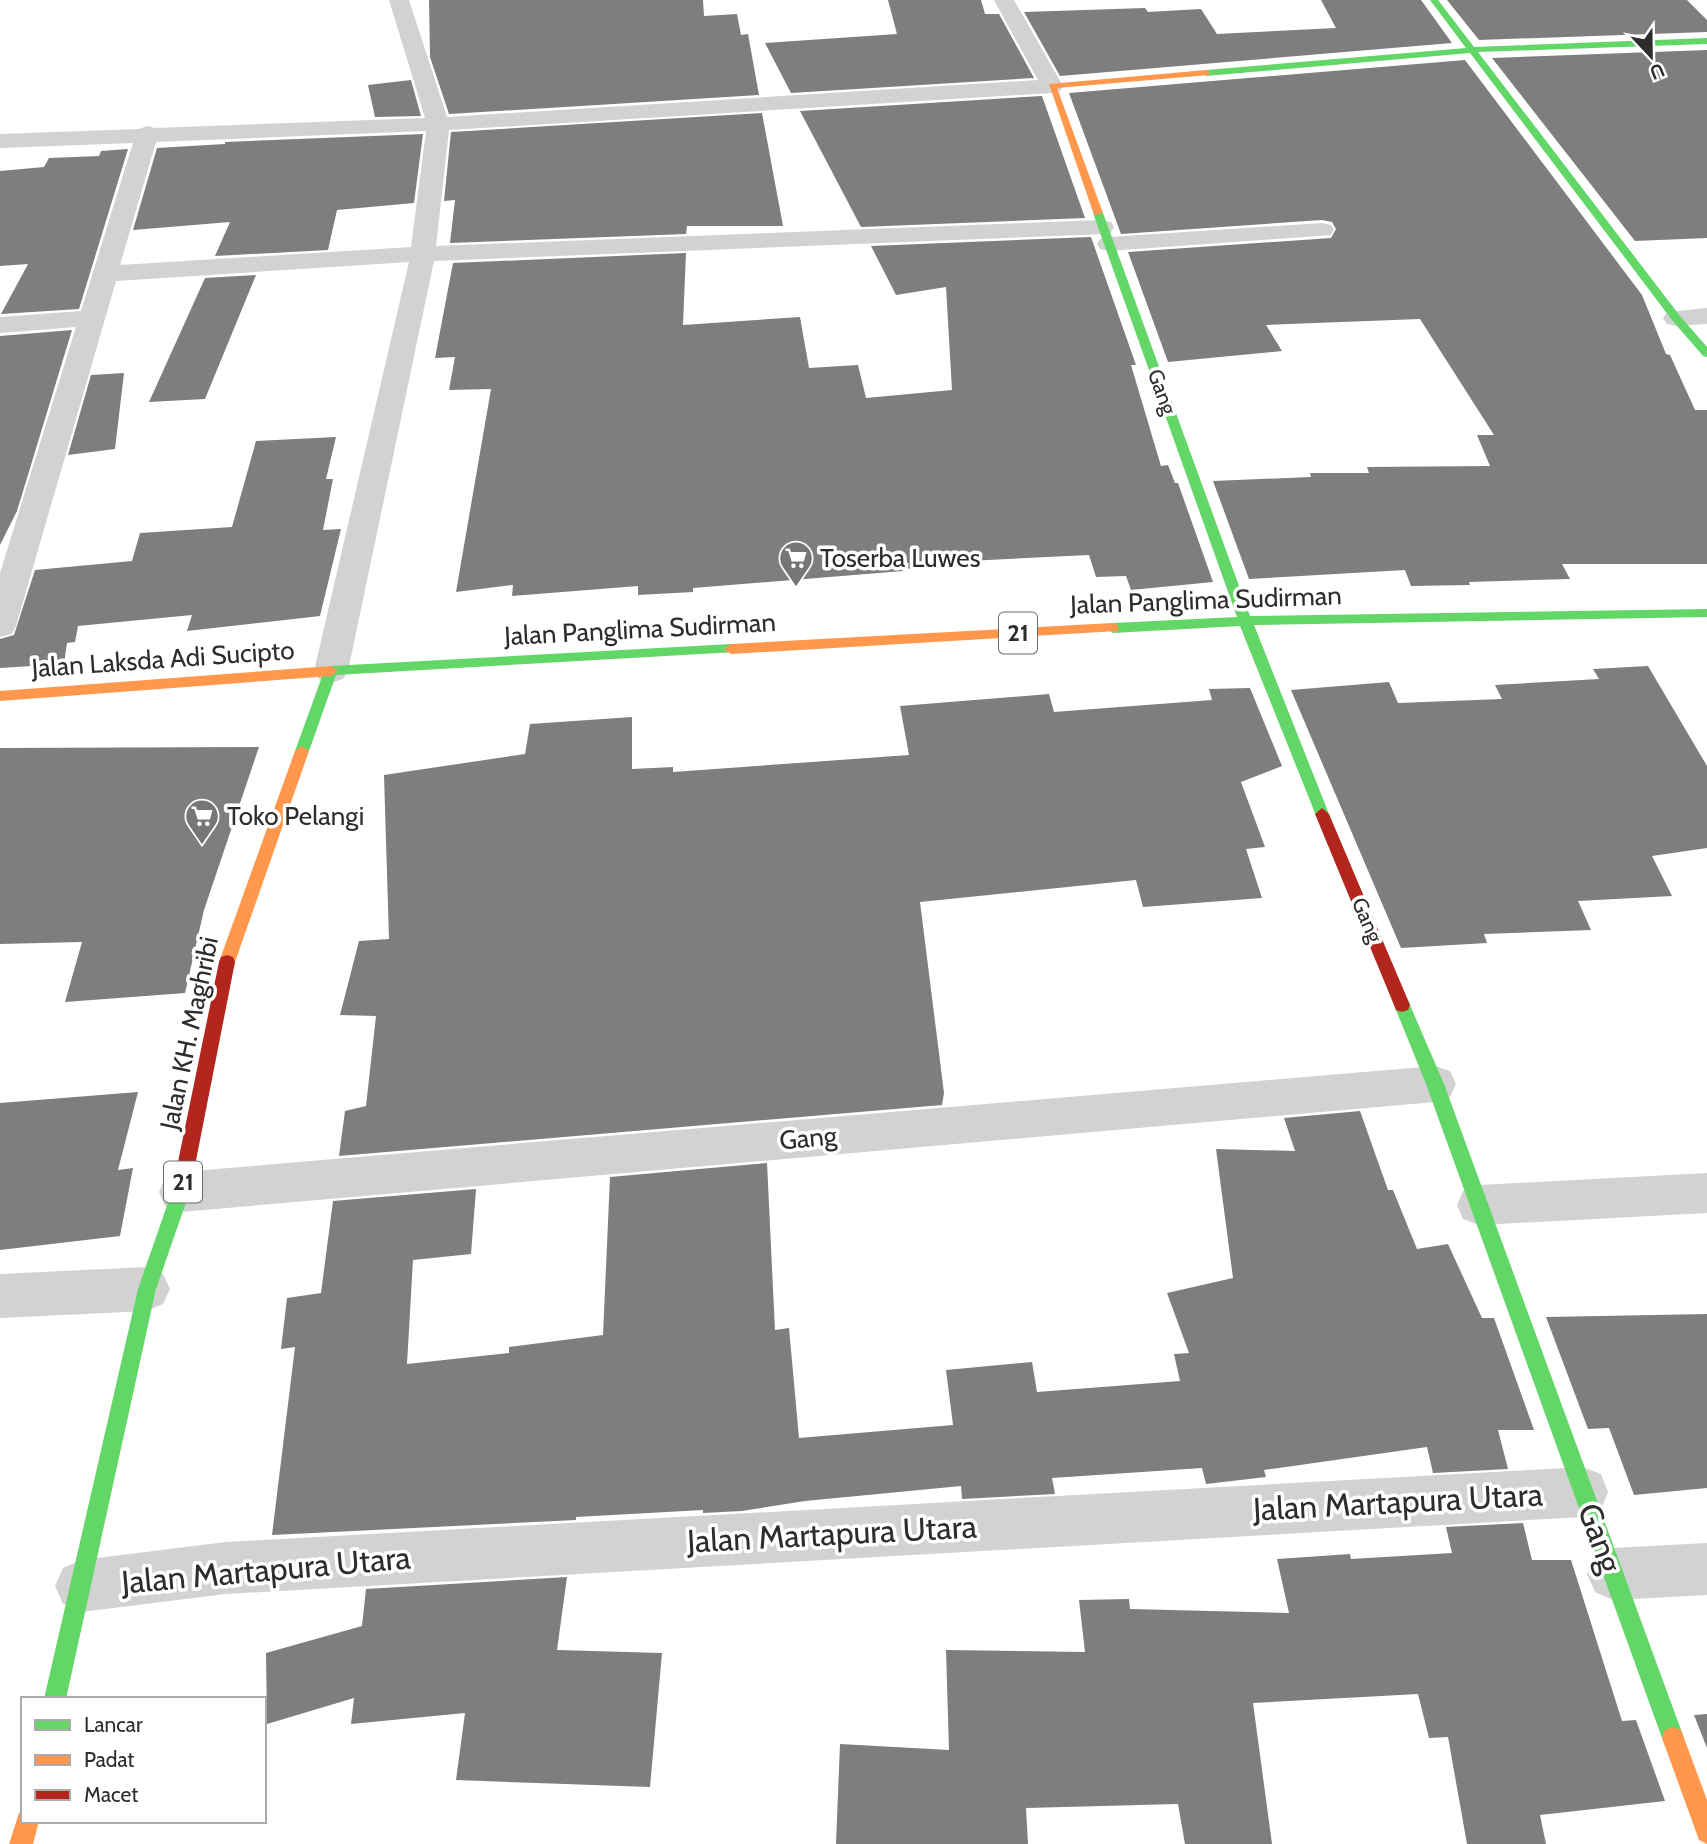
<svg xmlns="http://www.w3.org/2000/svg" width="1707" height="1844" font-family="Cabin,sans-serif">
	<rect width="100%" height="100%" fill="#fff"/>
	<path fill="#7e7e7e" d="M429,0H703L704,16L737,14L741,35L748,34L759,95L449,114L430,57Z
		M888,0H981L985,14H999L1034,78L791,93L765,43L897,34Z
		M1321,0H1421L1452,43L1060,76L1024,12L1145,8L1148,12L1201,9L1217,34L1336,28Z
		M1447,0H1687L1707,20V32L1479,40Z
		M1707,50V238L1635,241L1492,58Z
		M1465,60L1642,295L1666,354L1670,355L1695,410H1707V564H1562L1570,579L1469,582L1470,585L1411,586L1405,570L1249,579L1213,481L1311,477L1310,473H1369L1367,467L1490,466L1477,435H1494L1420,319L1266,325L1282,351L1168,362L1128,252L1331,238L1336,229L1332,222L1322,220L1121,234L1069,93Z
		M411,80L421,116L375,117L368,85Z
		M1042,96L1085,218L861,227L800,111Z
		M762,113L783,226H687L686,234L450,243L455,200L444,201L451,132Z
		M423,134L414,203L337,210L328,250L215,256L230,222L133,230L157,148L225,144V142Z
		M128,149L79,309L1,314L28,264L0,266V171L44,167L49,158L99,156L101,151Z
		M1091,237L1136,365H1131L1161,466L1168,465L1175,483H1178L1213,582L1131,590L1126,576L1096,577L1089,555L968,561L969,564L903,569V571L693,588V592L638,595V586L512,596L513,585L456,592L491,389L449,390L455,357L435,358L453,263L686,253L683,325L800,317L809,368L858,365L866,398L952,390L946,287L896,295L871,246Z
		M256,275L205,399L149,402L205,278Z
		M72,330L17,511L0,545V336Z
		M124,373L115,449L68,455L91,375Z
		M336,437L326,479H333L323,530L341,529L320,616L187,631L192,615L78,626L75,642L67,643L64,664L0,668V639L14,635L35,570L132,561L140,533L232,527L256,441Z
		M1648,666L1707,766V848L1652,856L1672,896L1578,901L1591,930L1484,934L1487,943L1401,948L1291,690L1389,682L1398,703L1502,699L1495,685L1599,679L1593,669Z
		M1250,688L1282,766L1241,782L1265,847L1246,849L1262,898L1143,907L1136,880L920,902L944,1093L942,1105L339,1156L345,1111L366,1106L376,1016L340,1015L359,941L389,939L384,775L525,754L530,724L632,717V769L673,767V772L909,755L900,706L1049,694L1054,712L1212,700L1209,689Z
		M259,747L204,910L185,993L65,1002L82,942L0,944V748Z
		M138,1092L118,1170L133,1168L120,1236L0,1250V1103Z
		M1360,1111L1388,1190H1393L1417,1249L1448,1244L1482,1318H1494L1534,1430H1498L1508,1469L1433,1473L1427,1447L1264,1470L1266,1477L1206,1484L1202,1468L1052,1478L1055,1494L962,1499L961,1486L805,1501L742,1511L703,1513V1510L576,1517V1520L272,1535L295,1347L281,1349L287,1298L321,1293L333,1201L476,1189L471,1254L413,1260L407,1364L509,1353V1347L603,1335L610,1177L767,1163L775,1330L789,1328L799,1438L953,1425L946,1370L1032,1362L1037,1392L1180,1381L1174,1354L1189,1353L1167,1293L1233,1278L1216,1149L1295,1151L1284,1118Z
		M1707,1314V1488L1634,1495L1609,1428L1588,1429L1546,1317Z
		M1523,1523L1532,1560H1571L1622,1721L1636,1720L1665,1801L1540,1815L1546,1844H1467L1448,1737L1429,1738L1418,1694L1253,1703L1272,1844H1185L1178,1804L1026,1808L1028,1844H836L840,1744L949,1750L946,1650L1085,1652L1079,1600L1129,1599L1130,1609L1289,1613L1277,1559L1350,1554L1351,1559L1452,1553L1446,1527Z
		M567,1577L557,1650L662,1653L650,1787L456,1780L465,1713L351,1724L354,1698L267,1724L266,1653L362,1626L366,1589Z
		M1707,1714V1748L1694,1715Z"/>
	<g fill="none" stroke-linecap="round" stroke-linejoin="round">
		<path fill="#d2d2d2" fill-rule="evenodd" d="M389,0H409L447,117L1038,80L994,0H1014L1063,86L1060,91L1052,93L449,130L436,246L1102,220L1111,222L1114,227L1111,232L1102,234L434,261L348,671L343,679L331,683L319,679L314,671L409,262L116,281L16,626L12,634L0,637V573L76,327L0,333V317L81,311L133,143L0,148V134L139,129L147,126L155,128L425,118ZM426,131L411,247L120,265L156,142Z
			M1322,223L1331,225L1334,230L1331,235L1109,251L1100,249L1097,244L1100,239L1109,237Z
			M1707,308V324L1676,326L1667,324L1663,318L1667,312Z
			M1435,1066L1450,1071L1456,1084L1450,1097L1435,1102L181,1212L165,1206L159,1192L165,1178L181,1172Z
			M1707,1173V1213L1479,1225L1463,1219L1457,1205L1463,1191L1479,1185Z
			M147,1267L163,1274L170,1289L163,1304L147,1311L0,1318V1274Z
			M1583,1467L1601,1474L1608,1492L1601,1510L1583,1517L226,1594L81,1612L63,1604L55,1586L63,1568L81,1560L226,1542Z
			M1707,1543V1595L1613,1600L1595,1592L1587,1574L1595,1556L1613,1548Z"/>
		<path fill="#63d668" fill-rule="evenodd" d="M1430,0H1438L1474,47L1707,38V44L1478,52L1680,316L1707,347V357L1703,356L1672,320L1470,53L1206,76L1202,73L1206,70L1466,48Z
			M1094,211L1103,213L1250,616L1707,609V617L1254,625L1329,814L1327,818H1317L1240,626L1113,633L1106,628L1113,623L1237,617L1093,213Z
			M731,644L738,649L736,652L336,675L309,751L302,756L295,751L324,671L331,666Z
			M1402,998L1408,1000L1410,1005L1444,1084L1684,1738L1681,1746L1673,1749L1665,1746L1662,1738L1426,1084L1394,1005L1396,1000Z
			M181,1183L187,1185L190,1191L156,1289L66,1699H44L138,1289L172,1191L175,1185Z"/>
		<path fill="#ff974d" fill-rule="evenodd" d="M1206,70L1209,71V75L1057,88L1103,213L1094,215L1049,84Z
			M1113,623L1118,625V631L731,654L724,649L731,644Z
			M331,666L338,671L331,676L0,701V691Z
			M302,746L309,751L235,962L233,967H221L219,962L295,751Z
			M1673,1727L1681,1730L1707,1800V1844L1699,1840L1662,1738L1665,1730Z
			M23,1811V1821H39L33,1844H9L19,1813Z"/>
		<path fill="#b3261e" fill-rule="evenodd" d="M1322,808L1329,814L1410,1005L1408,1010L1402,1012L1396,1010L1394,1005L1315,814Z
			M227,955L233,957L235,962L190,1191L187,1197L181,1199L175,1197L172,1191L219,962L221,957Z"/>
	</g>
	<defs>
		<g id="supermarket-pin" transform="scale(1.75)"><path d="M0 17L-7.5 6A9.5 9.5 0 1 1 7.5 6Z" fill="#767676" stroke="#fff"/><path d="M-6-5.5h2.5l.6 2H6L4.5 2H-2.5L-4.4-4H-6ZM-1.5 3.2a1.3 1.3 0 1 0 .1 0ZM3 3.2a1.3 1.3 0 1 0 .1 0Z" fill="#fff"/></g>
	</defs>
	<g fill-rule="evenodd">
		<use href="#supermarket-pin" x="796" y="558"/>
		<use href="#supermarket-pin" x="202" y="816"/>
	</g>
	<g text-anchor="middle" stroke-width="7" stroke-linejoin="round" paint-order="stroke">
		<g font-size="21" fill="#2d2d2d" stroke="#fff">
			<text transform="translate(1162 392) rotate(70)" y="7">Gang</text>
			<text transform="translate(1367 920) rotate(67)" y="7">Gang</text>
		</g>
		<g fill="#fff" stroke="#6c6c6c" stroke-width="2">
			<rect x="999" y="612.5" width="38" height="41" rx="5"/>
			<rect x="164" y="1161.5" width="38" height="41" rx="5"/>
		</g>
		<g font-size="24" font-weight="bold" fill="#2d2d2d">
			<text x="1018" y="641">21</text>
			<text x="183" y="1190">21</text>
		</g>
		<g font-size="26" fill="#2d2d2d" stroke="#fff" text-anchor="start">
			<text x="820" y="567">Toserba Luwes</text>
			<text x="227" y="825">Toko Pelangi</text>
		</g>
		<g font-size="26" fill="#2d2d2d" stroke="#fff">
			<text transform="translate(1206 600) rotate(-2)" y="9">Jalan Panglima Sudirman</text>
			<text transform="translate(640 629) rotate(-3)" y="9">Jalan Panglima Sudirman</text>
			<text transform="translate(163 659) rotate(-4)" y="9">Jalan Laksda Adi Sucipto</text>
			<text transform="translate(189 1033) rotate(-78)" y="9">Jalan KH. Maghribi</text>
			<text transform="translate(808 1138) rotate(-5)" y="9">Gang</text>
		</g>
		<g font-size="32" fill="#2d2d2d" stroke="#fff">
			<text transform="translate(1398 1502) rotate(-3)" y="11">Jalan Martapura Utara</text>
			<text transform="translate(832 1534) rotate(-3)" y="11">Jalan Martapura Utara</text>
			<text transform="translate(1600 1538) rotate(70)" y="11">Gang</text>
			<text transform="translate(266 1570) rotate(-5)" y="11">Jalan Martapura Utara</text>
		</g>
	</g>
	<rect x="21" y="1697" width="245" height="126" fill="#ffffff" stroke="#ababab" stroke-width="2"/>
	<rect x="35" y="1720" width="35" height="10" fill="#63d668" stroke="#ababab" stroke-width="2"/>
	<text x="84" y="1732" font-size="21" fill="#2d2d2d">Lancar</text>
	<rect x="35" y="1755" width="35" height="10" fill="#ff974d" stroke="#ababab" stroke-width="2"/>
	<text x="84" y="1767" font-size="21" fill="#2d2d2d">Padat</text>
	<rect x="35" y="1790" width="35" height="10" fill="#b3261e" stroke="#ababab" stroke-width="2"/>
	<text x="84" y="1802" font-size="21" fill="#2d2d2d">Macet</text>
	<g transform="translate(1651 56) rotate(158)" stroke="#ffffff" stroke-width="5" paint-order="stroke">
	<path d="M0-5L12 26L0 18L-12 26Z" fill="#2d2d2d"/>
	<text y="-10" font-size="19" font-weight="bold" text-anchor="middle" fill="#2d2d2d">U</text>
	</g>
</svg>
